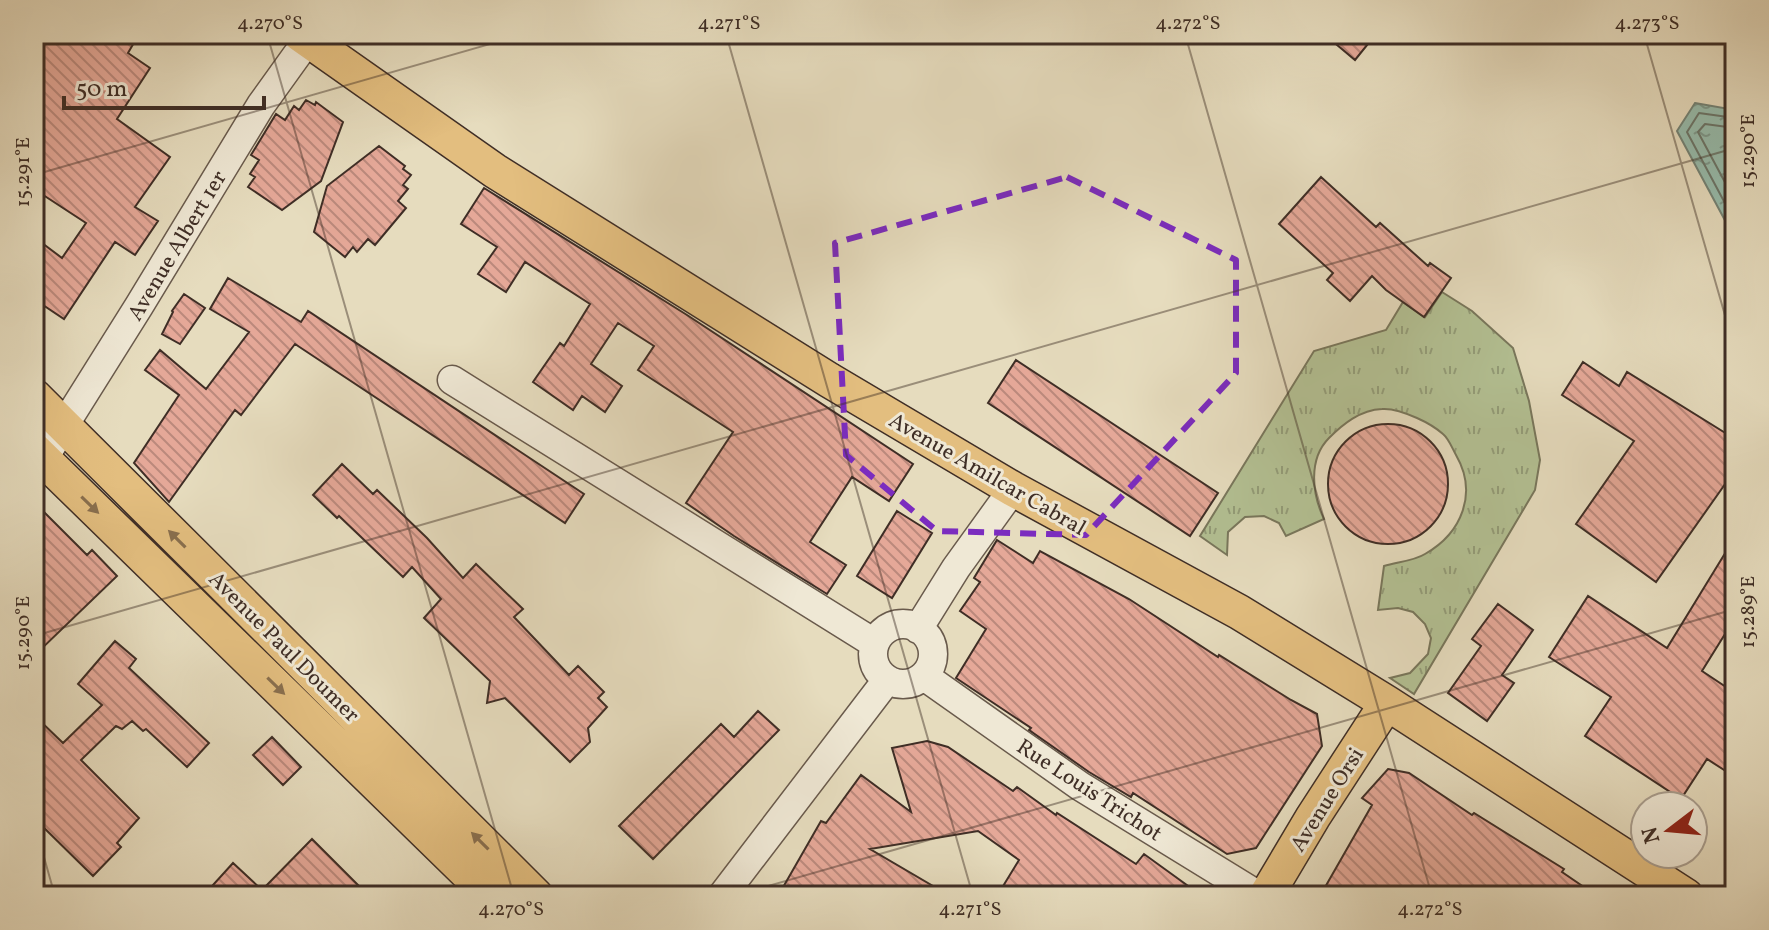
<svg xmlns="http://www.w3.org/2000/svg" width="1769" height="930" font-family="Vollkorn,serif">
	<defs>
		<pattern id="grass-tufts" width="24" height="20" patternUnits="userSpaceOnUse" patternTransform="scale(2)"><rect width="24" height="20" fill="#b3c093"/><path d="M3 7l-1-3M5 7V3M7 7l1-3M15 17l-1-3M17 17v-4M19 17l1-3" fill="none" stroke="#939c78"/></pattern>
		<pattern id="water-ripples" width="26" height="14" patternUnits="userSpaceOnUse" patternTransform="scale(2)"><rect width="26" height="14" fill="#97bcac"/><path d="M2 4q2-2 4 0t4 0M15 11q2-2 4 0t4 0" fill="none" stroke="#7d998c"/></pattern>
		<pattern id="building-back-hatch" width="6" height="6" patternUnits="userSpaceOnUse" patternTransform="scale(2)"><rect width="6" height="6" fill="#e5a898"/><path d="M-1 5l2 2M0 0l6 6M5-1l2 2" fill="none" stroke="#bb897c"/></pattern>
	</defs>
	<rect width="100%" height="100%" fill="#e6dcbe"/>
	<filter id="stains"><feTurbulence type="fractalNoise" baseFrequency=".0025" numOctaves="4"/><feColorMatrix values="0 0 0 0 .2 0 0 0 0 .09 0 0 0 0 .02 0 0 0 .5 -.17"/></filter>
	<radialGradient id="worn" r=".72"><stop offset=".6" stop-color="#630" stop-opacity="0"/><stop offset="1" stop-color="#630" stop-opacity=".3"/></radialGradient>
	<path fill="url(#grass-tufts)" stroke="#79775c" stroke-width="2" d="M1442,292L1472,311L1513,348L1529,401L1540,460L1535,490L1414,694L1390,678L1410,673L1428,654L1431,638L1425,624L1413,612L1398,608L1378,610L1384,566C1397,562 1414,561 1425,554C1462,533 1478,493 1456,455C1452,448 1449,439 1443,434C1435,427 1426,422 1417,418C1406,413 1394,408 1382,409C1360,410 1343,424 1329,438C1308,459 1312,494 1324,519L1286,536L1279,523L1264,516L1245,517L1228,532L1227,555L1200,536L1314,351L1386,330L1403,302L1425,317Z"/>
	<path fill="url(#water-ripples)" stroke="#748376" stroke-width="2" d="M1695,103L1735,110V239L1677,131Z"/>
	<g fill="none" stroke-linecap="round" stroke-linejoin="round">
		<path stroke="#6b7569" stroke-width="2" d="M1735,118L1699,113L1687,132L1735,222
			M1735,128L1705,124L1698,132L1735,201"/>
	</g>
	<path fill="url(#building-back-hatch)" stroke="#3f2e26" stroke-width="2" d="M34,34H139L128,53L150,68L117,119L170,157L135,207L158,221L135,255L115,242L64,319L34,299V237L62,258L86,223L34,189Z
		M1324,34H1376L1355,60Z
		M306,100L315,105L316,102L343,122L321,181L282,210L248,187L255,177L250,174L259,160L251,155L276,114L285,120L294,106L299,110Z
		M379,146L405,166L403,169L411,175L403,185L408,189L398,201L406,208L375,245L368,239L357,252L353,247L345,257L314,232L327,186Z
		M1321,177L1376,227L1380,223L1428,266L1430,263L1451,278L1424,317L1386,290L1372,276L1350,301L1327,280L1333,273L1279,224Z
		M484,188L687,315L913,464L889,501L852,477L810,542L846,565L827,594L734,536L686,503L733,432L638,370L654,346L618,323L591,364L622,386L605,412L582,396L573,410L533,382L560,343L564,346L590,304L525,262L506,292L478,274L497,247L461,224Z
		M228,278L301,322L308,311L584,494L565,523L295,344L241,415L235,410L169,502L134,463L179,395L145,370L160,350L206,389L249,332L210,309Z
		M184,294L205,308L180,344L162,334L173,312L172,311Z
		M1016,360L1218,493L1190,536L988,403Z
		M1583,362L1619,386L1627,372L1735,439V470L1656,582L1576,524L1634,441L1562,395Z
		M1328 484a60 60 0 1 1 120 0a60 60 0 1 1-120 0Z
		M342,464L373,494L377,490L427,538L463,578L476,564L523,609L514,617L569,675L578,666L604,692L598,698L607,707L588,728L590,742L570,762L505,698L487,703L490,681L424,618L441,599L412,567L403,577L339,516L337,518L313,495Z
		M34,502L87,555L92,550L117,576L34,656Z
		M897,511L932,533L892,598L857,576Z
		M1735,537V618L1702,671L1735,693V777L1707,759L1681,799L1585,736L1611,697L1549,657L1588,596L1667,648Z
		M997,540L1033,563L1040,551L1129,599L1218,657L1219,655L1291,700L1317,714L1322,746L1256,848L1227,854L1133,793L1131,797L1089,772L1029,730L1031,728L956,678L986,629L960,611L980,582L974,578Z
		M1498,604L1533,630L1502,675L1514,683L1487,721L1448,693L1481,646L1472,639Z
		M115,641L136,659L129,668L209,743L187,767L146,729L143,731L132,721L122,729L116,726L81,760L139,818L117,843L121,847L93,876L34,818V715L63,743L102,705L78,684Z
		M758,711L779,730L653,859L619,826L721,724L734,737Z
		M272,737L301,767L283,785L253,755Z
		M927,741L948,747L1013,791L1017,787L1056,815L1057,813L1136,864L1144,854L1202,896H997L1019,860L978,831L870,849L950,896H778L821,821L826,823L861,775L911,812L892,748Z
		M1388,769L1409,773L1472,815L1474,813L1564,869L1562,872L1597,896H1320L1372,805L1362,798Z
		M312,839L369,896H203L233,863L262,890Z"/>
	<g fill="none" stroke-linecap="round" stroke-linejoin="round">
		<g stroke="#695a4c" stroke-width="31">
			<path id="minor" d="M452,380L874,643
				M43,459L139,306L261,105L312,34
				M873 654a30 30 0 1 1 60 0a30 30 0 1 1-60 0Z
				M918,629L956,568L1013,489
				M924,676L1080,786L1259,896
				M722,896L887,680"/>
		</g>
		<g stroke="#3f2e26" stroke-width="37">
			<path id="major" d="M300,34L495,171L829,380L1013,489L1239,612L1387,703L1686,896
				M34,396L536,896
				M34,450L491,896
				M1266,896L1313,817L1387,703"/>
		</g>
		<use href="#minor" stroke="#efe8d5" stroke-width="28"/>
		<use href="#major" stroke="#e3be7f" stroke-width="34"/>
	</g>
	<defs><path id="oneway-solid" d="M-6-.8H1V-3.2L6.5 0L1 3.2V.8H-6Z" transform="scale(2)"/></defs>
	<g fill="#896f4e">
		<use href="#oneway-solid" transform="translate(90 505) rotate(44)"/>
		<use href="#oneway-solid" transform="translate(177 539) rotate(-135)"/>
		<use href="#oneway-solid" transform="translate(276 686) rotate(44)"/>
		<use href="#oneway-solid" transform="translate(480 841) rotate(-135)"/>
	</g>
	<path fill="none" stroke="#7b2cbf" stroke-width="6" stroke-dasharray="16 10" stroke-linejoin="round" d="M1067,177L1236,260V373L1086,535L937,531L846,455L835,243Z"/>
	<path fill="none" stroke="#3f2e26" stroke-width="2" stroke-opacity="0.45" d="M267,34L514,896M726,34L973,896M1185,34L1432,896M1644,34L1735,350M34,175L525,34M34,636L1735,148M34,822L55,896M733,896L1735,609"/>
	<g text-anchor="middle" stroke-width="6" stroke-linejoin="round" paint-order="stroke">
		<g font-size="22" fill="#3f2e26" stroke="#efe8d5">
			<text transform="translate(176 245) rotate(-59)" y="8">Avenue Albert 1er</text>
			<text transform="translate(988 473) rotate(30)" y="8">Avenue Amilcar Cabral</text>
			<text transform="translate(285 646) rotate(45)" y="8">Avenue Paul Doumer</text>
			<text transform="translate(1090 789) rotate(33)" y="8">Rue Louis Trichot</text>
			<text transform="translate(1326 799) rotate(-58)" y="8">Avenue Orsi</text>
		</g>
	</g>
	<rect width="1769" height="930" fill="none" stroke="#e6dcbe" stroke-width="88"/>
	<g transform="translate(1669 830) rotate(254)"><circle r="38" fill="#efe8d5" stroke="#a99e8f" stroke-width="2"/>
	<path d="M0-6L14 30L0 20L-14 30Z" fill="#8f2418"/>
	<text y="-12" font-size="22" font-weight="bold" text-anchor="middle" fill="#3f2e26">N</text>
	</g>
	<path d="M64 96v12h200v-12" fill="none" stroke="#3f2e26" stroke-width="4"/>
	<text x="76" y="96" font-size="24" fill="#3f2e26" stroke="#efe8d5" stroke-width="6" paint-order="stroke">50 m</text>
	<rect x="44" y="44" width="1681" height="842" fill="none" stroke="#3f2e26" stroke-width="3"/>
	<g font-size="20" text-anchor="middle" fill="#3f2e26">
		<text x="270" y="29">4.270°S</text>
		<text x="729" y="29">4.271°S</text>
		<text x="1188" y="29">4.272°S</text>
		<text x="1647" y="29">4.273°S</text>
		<text transform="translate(1747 151) rotate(-90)" y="7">15.290°E</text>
		<text transform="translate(22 172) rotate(-90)" y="7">15.291°E</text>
		<text transform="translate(1747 612) rotate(-90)" y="7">15.289°E</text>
		<text transform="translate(22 633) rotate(-90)" y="7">15.290°E</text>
		<text x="511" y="915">4.270°S</text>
		<text x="970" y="915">4.271°S</text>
		<text x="1430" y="915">4.272°S</text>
	</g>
	<rect width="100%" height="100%" filter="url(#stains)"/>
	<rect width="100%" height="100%" fill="url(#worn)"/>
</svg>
